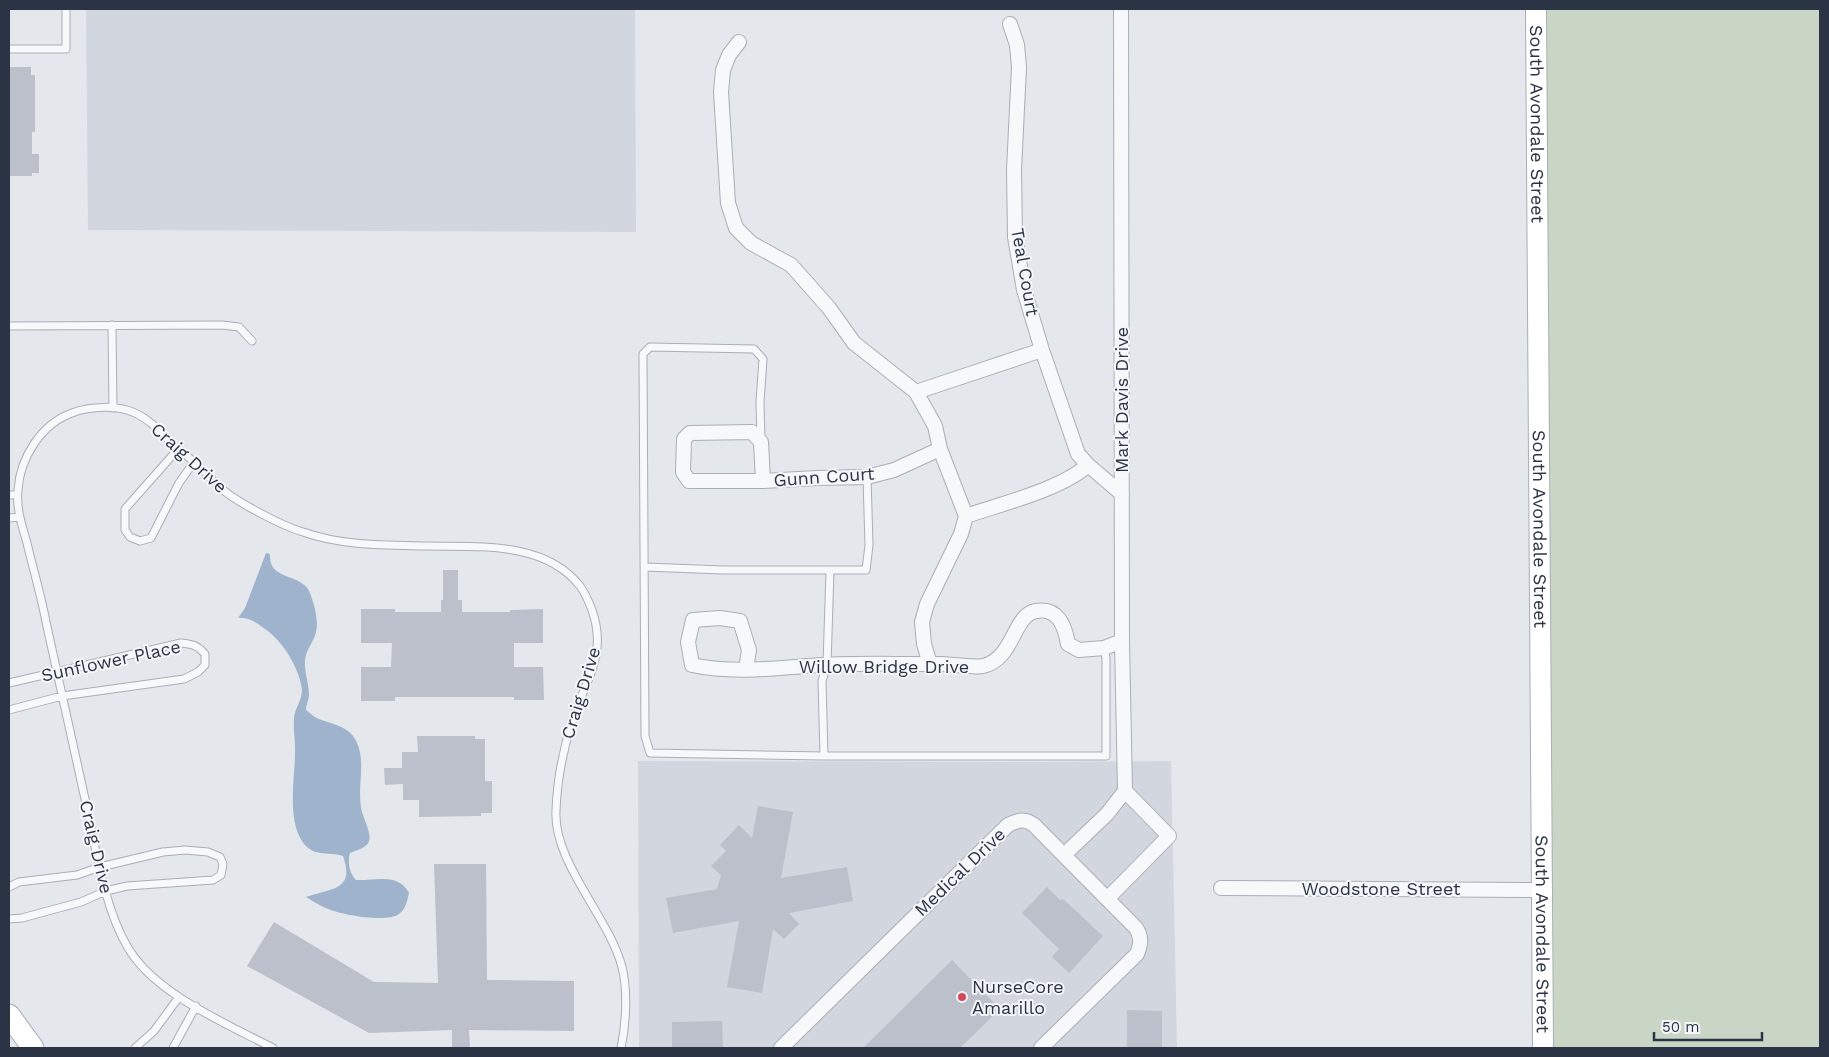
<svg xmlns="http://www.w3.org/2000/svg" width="1829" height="1057" font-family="'Work Sans',sans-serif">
	<rect width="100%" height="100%" fill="#e4e7ec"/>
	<path fill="#d2d6de" d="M86,9H635L636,232L88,230Z
		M638,761L1039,762L1171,761L1177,1048H639Z"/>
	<path fill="#c9d6c5" d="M1546,9H1820V1048H1552Z"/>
	<path fill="#9fb4cc" d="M266,553L270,554C268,582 302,572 310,593C314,603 319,621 316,632C314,642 306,649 305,660C304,672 309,683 309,695C309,700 306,704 306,710C310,713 314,717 319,719C329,723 346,726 353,736C368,757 357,784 361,807C362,817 372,832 369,841C367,848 357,850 350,853C347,862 350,874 356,880C375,881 398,872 409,893C407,901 406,909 399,914C387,923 344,915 331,910C322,907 314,902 306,897C333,888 355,890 343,856C327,851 313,858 302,841C286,817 296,773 295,746C295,737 293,728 294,719C294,709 302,701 302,690C300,669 282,640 265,629C257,623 248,616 238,618L245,608Z"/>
	<path fill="#bbc0ca" d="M9,67H31V75H35V132H32V154H39V173H32V176H9Z
		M443,570H458V600H462V612H510V610L543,609V643H514V667H543L544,700H514V697H395V701H361V667H391L392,643H361V609H395V612H441V600H443Z
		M417,736H475V739H485V781H492V813H481V816L419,817V800H403V784L385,785L384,768H402V752H418Z
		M758,806L793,812L781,878L847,867L853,901L789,913L799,924L784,939L773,929L762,993L727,987L739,921L673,933L666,898L717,889L721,875L711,866L726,851L720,845L739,825L752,838Z
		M434,864H486L487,980L574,981V1031L469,1030L470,1048H452V1030L369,1033L247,966L274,922L374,982L438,983Z
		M1047,887L1060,900L1063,899L1103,936L1069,973L1052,957L1059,949L1022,913Z
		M952,960L1000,1009L960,1048H863Z
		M1127,1010L1162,1011V1048H1127Z
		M722,1021L723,1048H672V1022Z"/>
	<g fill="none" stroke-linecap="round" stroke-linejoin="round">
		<g stroke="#a9aeb7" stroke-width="9">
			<path id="lane" d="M9,49H66V9
				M112,325L113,408
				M9,326L222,325L239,327L252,341
				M761,440L760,402L763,359L754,349L650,347L643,354L645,736L650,753L824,756H1106V658L1104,648
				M178,449L125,509V530L130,537L140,541L151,538L179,483L194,462
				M9,495H17
				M9,518L20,517
				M645,567L723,570H866L869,545L867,477
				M9,683L181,643C192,644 197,645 205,654V665L198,672L184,679L62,696L9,710
				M824,756L822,681L827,665L830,570
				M9,887L19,882L77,875L100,867L163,852L185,850L208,852L220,857L223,864L221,875L213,880L127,886L106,891L81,902L22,918L9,919
				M135,1048L154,1031L179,997
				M173,1048L196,1006
				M273,1048C227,1024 153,993 127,946C105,909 96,850 87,808C73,746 60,684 46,622C41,595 33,569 27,543C22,526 16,508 18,490C20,458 41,424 72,413C90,406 117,405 135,413C151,420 163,435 176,447C183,453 190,458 197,465C206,473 214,482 223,490C239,503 282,526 303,532C342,546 386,545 428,546C479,547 545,541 580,586C585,593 589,602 592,610C608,656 585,680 572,722C563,750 557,781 556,811C553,862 609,917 622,967C628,991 626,1025 621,1048"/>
		</g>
		<g stroke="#a9aeb7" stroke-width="16">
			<path id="street" d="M1010,24L1017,45L1019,67L1014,170L1015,237L1024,290L1042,350L1078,454L1088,465L1122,494
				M739,42L729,55L723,70L721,92L728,203L736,228L751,243L791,265L829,308L854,343L916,392L935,426L940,449L966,516L961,534L927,604L922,622L924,644L930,664
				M916,392L1042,350
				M763,481L761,442L752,432L690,433L684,439L683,472L689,481H763L817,478L867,477L894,470L940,449
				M966,516C1001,504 1062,489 1088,465
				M746,669L749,650L740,621L720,618L693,620L688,642L692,665C734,674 778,668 821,665C855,663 889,664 923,664C938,663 953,665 968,666C973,666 979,667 983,666C1014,659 1013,615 1036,611C1058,607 1065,626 1068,644L1079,650L1104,648L1122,641
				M1065,854L1107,814L1125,791L1122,641L1121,9
				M1221,888L1542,890
				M1108,898L1169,836L1125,791
				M781,1048L1008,825C1018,820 1025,818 1034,825L1136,928C1142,937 1141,944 1137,954L1041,1048"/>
		</g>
		<g stroke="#a9aeb7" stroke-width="22">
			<g id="secondary">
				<path id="s1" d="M1536,9L1543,1048"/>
			</g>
		</g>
		<g stroke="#a3abb8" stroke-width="23">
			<path id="primary" d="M9,1015L33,1048"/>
		</g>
		<use href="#lane" stroke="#f7f8fa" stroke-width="7"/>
		<use href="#street" stroke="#f7f8fa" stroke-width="14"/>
		<use href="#secondary" stroke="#fff" stroke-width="20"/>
		<use href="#primary" stroke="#fff" stroke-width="21"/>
	</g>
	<circle fill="#d1495b" stroke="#f4f6f9" stroke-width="2" cx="962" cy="997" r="5"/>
	<g text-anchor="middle" stroke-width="4" stroke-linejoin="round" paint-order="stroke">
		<g font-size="18" fill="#2b3445" stroke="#f4f6f9">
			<text dy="6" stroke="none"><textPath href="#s1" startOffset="115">South Avondale Street</textPath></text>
			<text transform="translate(1025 272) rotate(80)" y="6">Teal Court</text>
			<text transform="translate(1122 400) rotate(-90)" y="6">Mark Davis Drive</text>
			<text transform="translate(189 458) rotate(42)" y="6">Craig Drive</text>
			<text transform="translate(824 477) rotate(-4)" y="6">Gunn Court</text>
			<text dy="6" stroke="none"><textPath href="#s1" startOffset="520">South Avondale Street</textPath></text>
			<text transform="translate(111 661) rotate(-12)" y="6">Sunflower Place</text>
			<text x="884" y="673">Willow Bridge Drive</text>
			<text transform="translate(581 693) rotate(-73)" y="6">Craig Drive</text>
			<text transform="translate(96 847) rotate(77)" y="6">Craig Drive</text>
			<text transform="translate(960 872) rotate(-44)" y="6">Medical Drive</text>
			<text x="1381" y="895">Woodstone Street</text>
			<text dy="6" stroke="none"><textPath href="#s1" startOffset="925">South Avondale Street</textPath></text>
		</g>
		<g font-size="18" fill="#2b3445" stroke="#f4f6f9" text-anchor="start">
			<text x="972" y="993">NurseCore<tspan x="972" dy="21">Amarillo</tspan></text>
		</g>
	</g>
	<rect width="1829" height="1057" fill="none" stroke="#2b3445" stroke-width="20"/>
	<path d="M1654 1032v8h108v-8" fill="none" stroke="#2b3445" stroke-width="2.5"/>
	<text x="1662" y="1032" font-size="15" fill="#2b3445" stroke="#f4f6f9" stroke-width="4" paint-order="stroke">50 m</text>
</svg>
